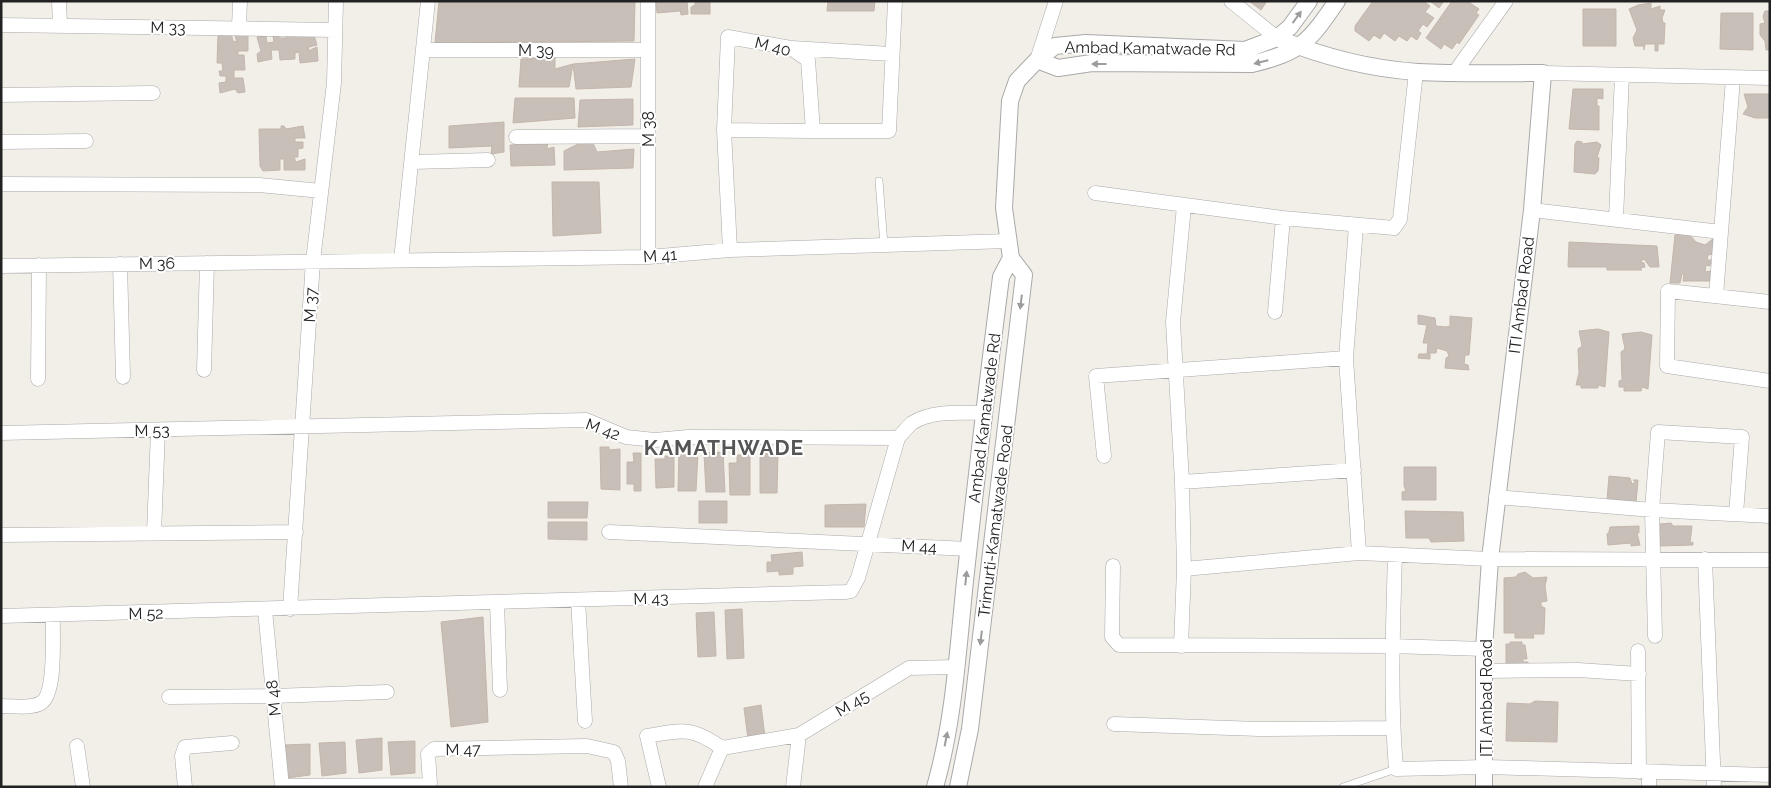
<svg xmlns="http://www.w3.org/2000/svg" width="1771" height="788" font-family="Raleway,sans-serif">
	<rect width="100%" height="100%" fill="#f2efe9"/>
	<path fill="#c7bfb8" stroke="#c4b6ab" d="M439,1H635L634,41L435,43Z
		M672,1H687L688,14L681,15L680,8V11L657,13L656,2Z
		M695,1H710V14H691V7L695,5Z
		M828,1H875L874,11H827Z
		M1249,1H1267L1261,10Z
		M1373,1H1423L1430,6L1425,12L1434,18L1427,27L1423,24L1418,31L1421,33L1417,40L1411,36L1407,41L1399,36L1395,41L1384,33L1380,39L1374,35L1369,41L1355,31V26Z
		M1430,1H1444L1439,8Z
		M1452,1H1467L1479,9L1476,13L1479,15L1459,44L1457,42L1452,49L1444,44L1441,49L1426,38Z
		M1651,3V9L1660,6V10H1665L1662,18L1663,23H1665L1664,44H1658V51H1655V44H1645L1644,50V46H1635L1633,38L1637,30L1629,9L1638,5Z
		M1583,9H1616V46H1583Z
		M1765,11H1770V50H1766L1765,41L1760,35V24L1765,23L1763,16Z
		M1721,13H1753V50L1720,49Z
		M248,32V51H238V55H244L245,70H234V78H243L245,92L238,93L235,89L220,93L219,83L226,82V76H220L219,71H223L222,63H217L218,36L231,33L233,41L237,42L234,33Z
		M313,32L317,45L309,47L308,51L317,47L318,61L300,63L299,52L295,53V59L280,60L279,50H271L272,59L258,62L257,54L261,51L257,37L266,36L267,43L274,42L273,36L278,35L279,38H286V33Z
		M555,58V69L573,64L569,87H519L521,59Z
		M635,59L631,87L576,89L573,64Z
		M1573,89H1603V99L1597,98V106H1599V130L1569,129Z
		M1744,94H1770V118H1755L1743,114L1748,107Z
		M515,98H574L575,118L513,123Z
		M633,99V125L578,127L580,100Z
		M504,122V152L491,154L492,146L449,148V126Z
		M281,126H284L286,129L303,126L305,138H295V142H303V148L298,149V157H294L296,162L305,159V170H284V159H280V170L263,171L260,166L259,129H281Z
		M515,140H548L547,149L554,147L555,165L511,166L510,145H513Z
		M1577,141L1582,142V144L1597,142L1601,145L1597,157L1599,158L1598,171L1595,174L1574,172L1575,144Z
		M593,143L597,152L634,149L633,168L564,170V151L578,144Z
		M552,182H599L601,233L553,236Z
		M1688,233L1696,242L1705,245L1714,238L1713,254L1708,255L1707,260H1711L1710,266L1706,265L1705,272L1711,271V281H1683L1684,274H1682L1680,283H1670L1675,235Z
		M1569,242L1657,246L1659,267H1650L1644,259L1640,262L1644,263L1645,267L1640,268L1642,270H1607V267H1568Z
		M1418,315L1435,318L1436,326L1446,327L1450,326V316L1472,318L1469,355H1465L1464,364L1468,365L1469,370L1445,368L1446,358L1449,356L1447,351L1437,348L1436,353H1430V359L1418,358L1419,354H1427L1428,343H1423L1427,325L1418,324Z
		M1598,329L1609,332L1605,387L1598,385V388H1581V385H1576L1579,373L1578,349L1582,346L1579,331Z
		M1641,332L1652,335L1648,389L1642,387L1641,391H1624V387H1619V381L1622,380L1621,352L1625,349L1622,334Z
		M600,447H609V450L620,449V490L601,489Z
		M679,451L698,452L696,491H678Z
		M723,452L725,492H706L704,453Z
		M633,453H641V491H634V484H627V462H634Z
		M760,453H778L777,493H760Z
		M737,455H750V495H730L729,463H737Z
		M665,456H674V487L656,488L655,459H665Z
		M1404,467H1436V500H1402V492L1406,491L1404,486Z
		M1609,476L1630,478L1632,484L1636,482L1633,480H1638L1636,503L1607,500Z
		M699,501H727V523H699Z
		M548,502H588L587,518H548Z
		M866,504L864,527H825V505Z
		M1405,511L1463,512L1464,541L1431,542L1429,538H1406Z
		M548,522H587V540L548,539Z
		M1671,523L1673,526H1692L1690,543L1693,542V545L1659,546L1660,524Z
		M1639,526V533H1637L1640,545L1631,546V543L1608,545L1607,534L1609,532L1610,527Z
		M802,552L803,566L793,567V574L779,575V571L767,572V562H772L771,555Z
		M1525,572L1533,578L1547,577L1545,586L1547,601L1541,602V606L1545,608L1544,634H1533L1534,638H1515V633H1504V578L1516,577L1518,574Z
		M742,609L744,658L727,659L725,610Z
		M714,612L716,656L698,657L696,613Z
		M483,617L488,722L451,727L441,622Z
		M1510,642H1522V645H1525L1527,659H1522L1524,662H1528V664L1506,665V644H1510Z
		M1535,701L1558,702L1557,742L1506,741L1507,703L1530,704Z
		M761,705L765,737L748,739L744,708Z
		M382,738V770L359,773L356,740Z
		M415,741V773L391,775L388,742Z
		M345,742L346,773L322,776L319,743Z
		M310,744V775L287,778L284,745Z"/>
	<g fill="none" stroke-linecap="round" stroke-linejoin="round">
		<g stroke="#a9a9a9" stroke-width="8">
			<path id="service" d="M879,181L884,245
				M1343,787L1396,769"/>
		</g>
		<g stroke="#a9a9a9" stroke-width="15">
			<path id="minor" d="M59,1L60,25
				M648,1V257
				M1231,1L1277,38
				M1,25L335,30
				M239,28L240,1
				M792,48L891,54
				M424,50H648
				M1037,60L1056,1
				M1455,72L1506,1
				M1543,73L1770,78
				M1,95L153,93
				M724,130L813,131L808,60L791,48L728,37L724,130L730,250
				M813,131H889L895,1
				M516,137L648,136
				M1,142L86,141
				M412,162L488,160
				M1,184L259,185L321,191
				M1095,193L1283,218L1394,228L1400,219L1416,72
				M1184,206L1173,322L1182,482L1184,569L1359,553L1490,559L1770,560
				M1532,210L1721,232
				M1616,219L1622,75
				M1356,226L1346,358L1359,553
				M401,260L428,1
				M120,264L123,377
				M1,266L648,257L730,250L1008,241
				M1716,296L1733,79
				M1770,302L1668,291L1667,366L1770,381
				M1275,312L1283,218
				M204,370L207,263
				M38,379L39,265
				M1,433L586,420L626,437L655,440L688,437L898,438C902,434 907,427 912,423C932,410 961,413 984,413
				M1104,456L1096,376L1346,358
				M1182,482L1354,470
				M1496,497L1652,510L1770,516
				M609,532L969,549
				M154,533L158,430
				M1,535L296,532
				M1395,555C1393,626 1390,697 1396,769L1486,767L1770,775
				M1705,559L1714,787
				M1113,566L1112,637L1119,645L1392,646L1484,649
				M578,600L585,721
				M497,602L500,690
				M290,609L313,261L334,83L336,1
				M265,610L282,787
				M1,616L845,592L851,591L858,578L898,438
				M1655,636L1652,510L1658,432L1742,437L1736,514
				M1181,646L1184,569
				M1638,651L1639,772
				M1484,671L1578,670L1639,674
				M169,697L273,696L387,692
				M1,706C12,706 31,709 41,703C57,693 52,633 53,615
				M1114,724L1259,729L1393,728
				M77,746L83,787
				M282,786L428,785L430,783L428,754L434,749L587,746L614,752L618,761L621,787
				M185,787L182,756L185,747L232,743
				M659,787L647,736C682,730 691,726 722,748L799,735
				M705,787L722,748
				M793,787L799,735L909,668L956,667
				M1649,787V772"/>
		</g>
		<g stroke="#a9a9a9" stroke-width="18">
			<path id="tertiary" d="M1277,38C1321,56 1371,69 1418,72C1459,74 1501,73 1543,73L1532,210L1490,559L1484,649V787
				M1037,60L1058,68L1092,63L1252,64C1301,52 1309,42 1337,1
				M935,787C954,721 958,649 965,581C976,480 988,378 1001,277L1011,258L1004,208L1010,101L1017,81L1037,60L1055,46L1086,43L1245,50L1277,38L1290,27L1309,1
				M958,787L970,729L1024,275L1011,258"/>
		</g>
		<use href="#service" stroke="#fff" stroke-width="7"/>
		<use href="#minor" stroke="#fff" stroke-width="14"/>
		<use href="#tertiary" stroke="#fff" stroke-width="16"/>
	</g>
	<defs><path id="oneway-solid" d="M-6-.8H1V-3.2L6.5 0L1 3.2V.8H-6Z" transform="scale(1.25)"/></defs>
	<g fill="#9c9c9c">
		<use href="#oneway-solid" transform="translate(1297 17) rotate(-54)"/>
		<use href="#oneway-solid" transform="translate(1261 62) rotate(166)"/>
		<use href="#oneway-solid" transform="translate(1099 64) rotate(-180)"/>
		<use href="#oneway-solid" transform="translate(1021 302) rotate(97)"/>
		<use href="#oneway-solid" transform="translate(966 578) rotate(-84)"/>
		<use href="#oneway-solid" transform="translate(981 638) rotate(97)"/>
		<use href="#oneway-solid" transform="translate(946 739) rotate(-79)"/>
	</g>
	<g text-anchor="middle" stroke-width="4" stroke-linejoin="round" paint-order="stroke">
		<g font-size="16" fill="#222" stroke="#fff">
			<text transform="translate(168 27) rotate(1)" y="6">M 33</text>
			<text transform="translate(773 46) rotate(14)" y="6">M 40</text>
			<text transform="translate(1150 48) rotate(1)" y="6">Ambad Kamatwade Rd</text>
			<text x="536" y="56">M 39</text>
			<text transform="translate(648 129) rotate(-90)" y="6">M 38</text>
			<text transform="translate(660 255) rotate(-4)" y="6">M 41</text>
			<text transform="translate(157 263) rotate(-1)" y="6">M 36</text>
			<text transform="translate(1521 295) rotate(-83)" y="6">ITI Ambad Road</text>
			<text transform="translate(310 305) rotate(-87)" y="6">M 37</text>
			<text transform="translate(984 418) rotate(-83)" y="6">Ambad Kamatwade Rd</text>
			<text transform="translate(603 429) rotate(20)" y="6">M 42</text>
			<text transform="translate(152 430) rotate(-1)" y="6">M 53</text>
			<text transform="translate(995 521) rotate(-83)" y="6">Trimurti-Kamatwade Road</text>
			<text transform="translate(919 546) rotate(3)" y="6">M 44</text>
			<text transform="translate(651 598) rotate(-2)" y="6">M 43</text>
			<text transform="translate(146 613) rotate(-1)" y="6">M 52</text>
			<text transform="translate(273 698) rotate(-96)" y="6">M 48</text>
			<text transform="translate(1486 698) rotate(-90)" y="6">ITI Ambad Road</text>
			<text transform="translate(852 703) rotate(-31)" y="6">M 45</text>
			<text transform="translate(463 749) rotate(-1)" y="6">M 47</text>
		</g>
		<g font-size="21" font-weight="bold" letter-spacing="1" fill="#555" stroke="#fff">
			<text x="724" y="455">KAMATHWADE</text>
		</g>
	</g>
	<rect width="1771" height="788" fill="none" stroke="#222222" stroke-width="5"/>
</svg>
